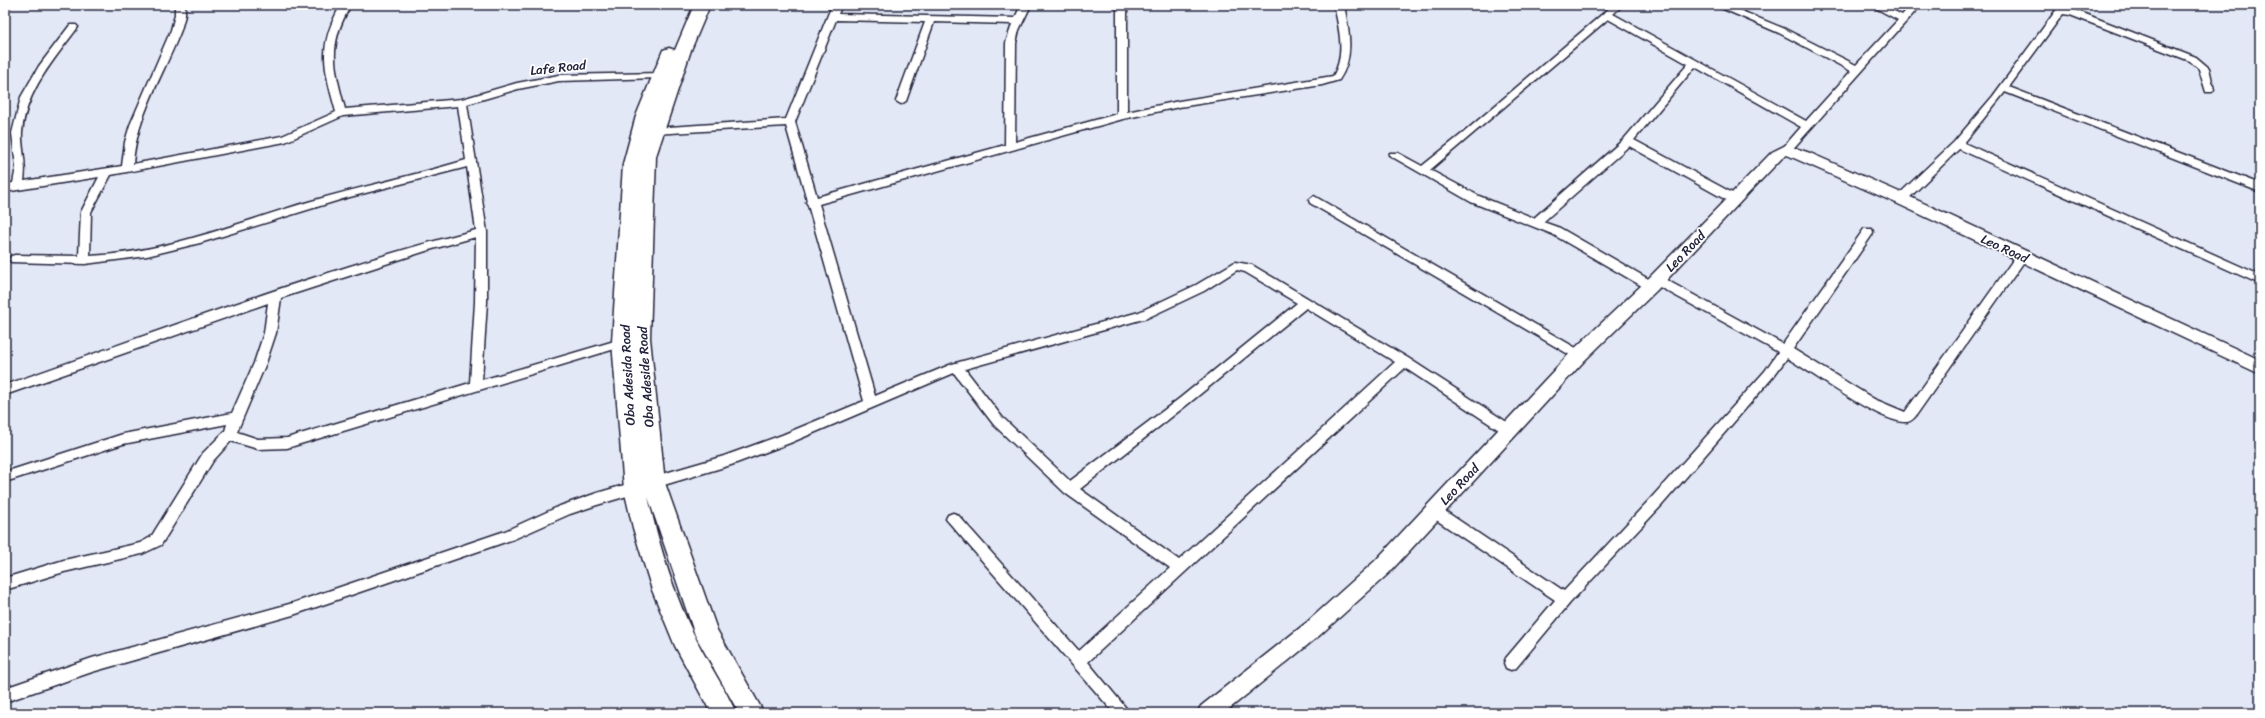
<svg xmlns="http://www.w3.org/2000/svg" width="2265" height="718" font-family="Sriracha,sans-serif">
	<rect width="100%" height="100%" fill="#e2e8f6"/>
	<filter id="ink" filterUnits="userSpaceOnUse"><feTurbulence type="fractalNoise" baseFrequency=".025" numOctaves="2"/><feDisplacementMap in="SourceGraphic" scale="8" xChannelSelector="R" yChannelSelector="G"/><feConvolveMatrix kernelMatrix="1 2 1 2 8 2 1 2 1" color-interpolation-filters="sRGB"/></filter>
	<g filter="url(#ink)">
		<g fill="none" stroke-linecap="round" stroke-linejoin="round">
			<g stroke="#22223b" stroke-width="3">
				<path id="street" d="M175,5H185V15L181,30C164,74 136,117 133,164L282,136L336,112C324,68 317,46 341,5H351C327,45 334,67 345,109L462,99L517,83L559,75L662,73L664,75L659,78L559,81L518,89L467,104L487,232V302L482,380L628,337L634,341L628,345L287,448L258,449L231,441L213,461L161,545L142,554L64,572L5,590V578L64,560L140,543L151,537L203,453L225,431L227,424L123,444L5,482V472L123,434L232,413L254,363L264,333L268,303L5,395V385C161,331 316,271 476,230L467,167L346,198L200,243L147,256L85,264L11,262L9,259L11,256L15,255L79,256L81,212L99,177L5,192V184L13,183L16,167L12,133L21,97L39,66L70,25H76L78,27C54,60 26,90 22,132C21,148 27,162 24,181L122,166L125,142L130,125L171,30L175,15ZM458,106L466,160C413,176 360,187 308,202C237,223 165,253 90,256L91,212L111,175L285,142L343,116ZM476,237L475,302L470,383L287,438L258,439L237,432L266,363L276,333L281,298L429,250Z
					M832,5H842L838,14L1015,18L1021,5H1031L1019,30L1016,43L1015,142L1117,114V5H1127V112L1179,101L1333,76C1346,55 1339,28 1334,5H1344C1349,31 1355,57 1339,80L1322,85L1179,107L1123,119L819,204L875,396L952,364L1139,312L1196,285L1235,262L1252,265L1408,358L1513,426L1515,430L1513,434H1505L1405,368L1088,662L1130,713H1114L946,519L948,515L953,513L958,515L1079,651L1170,568L1065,493L994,425L954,373L790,443L731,465L597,505L570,514L514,539L293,615L92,672L5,702V688L92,658L293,603L505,531L560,506L597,493L724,456L782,435L864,401L808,205L806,202L807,200L786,126L654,134L649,131L654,128L786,119ZM836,20L925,22L896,101L901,104L906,101L934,22L1012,24L1006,43L1005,145L817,197L795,122ZM1237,270L1245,272L1297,303L1180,398L1070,481L1002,417L965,369L1147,318L1204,291ZM1306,308L1395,362L1179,560L1080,489L1188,404Z
					M1613,5H1623L1613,14L1806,121L1851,71L1779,33L1714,5H1727L1785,29L1856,65L1898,20L1870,5H1882L1902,15L1911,5H1921L1790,152H1782L1781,150L1801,127L1695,67L1634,140L1738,196L1739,199L1738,202H1730L1629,146L1543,222L1560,228L1652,281L1653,277H1661L1783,344L1864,229H1872L1873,232L1872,235L1793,349L1874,399L1905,412L2018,253H2026L2028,256L1915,417C1913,419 1910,422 1907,422C1882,424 1811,372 1787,358L1773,377L1662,505L1570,603L1516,668L1511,670L1506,668L1504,663L1506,658L1555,600L1429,515L1427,511L1429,507L1434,505L1439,507L1564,591L1652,497L1765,371L1778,352L1656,285L1655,289H1647L1552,234L1471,202L1389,155L1390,153H1398L1422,166L1462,134ZM1608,19L1688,64L1624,139L1534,218L1479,196L1430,170Z
					M2060,8L2075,10L2196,57L2209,68L2214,90L2212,92H2206L2199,69L2190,61L2070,15L2063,14L2009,87L2260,184V192L2005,92L1964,143L2260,275V284L1959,149L1905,202H1897L1896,199L1897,196L1954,142L1993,96L2057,9Z
					M1314,196L1583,352L1585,355L1583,358H1575L1310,203L1309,200Z"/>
			</g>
			<g stroke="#22223b" stroke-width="3">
				<path id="secondary" d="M1786,145L1810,153L1906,195L2260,360V374L1896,203L1787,155L1782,158L1657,290L1585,360L1389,573L1320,635L1224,713H1197L1201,706L1306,623L1375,561L1573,350L1645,282L1772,152Z"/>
			</g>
			<g stroke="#22223b" stroke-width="3">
				<path id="primary" d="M694,5H710L691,50L656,156L650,338L665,483L717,630L764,713H739L695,635L648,497C659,545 674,596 697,641C709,665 725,688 736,713H711L675,646L652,590L633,528L624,489L612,342L623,164L636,116L663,50L669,48L675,50Z"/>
			</g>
			<use href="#street" fill="#fff" fill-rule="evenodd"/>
			<use href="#secondary" fill="#fff" fill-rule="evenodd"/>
			<use href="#primary" fill="#fff" fill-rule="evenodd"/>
		</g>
	</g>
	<g text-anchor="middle" stroke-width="3.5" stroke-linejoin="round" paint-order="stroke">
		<g font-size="13" fill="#22223b" stroke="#fff">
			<text transform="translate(558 67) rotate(-6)" y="5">Lafe Road</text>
			<text transform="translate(2005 248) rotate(25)" y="5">Leo Road</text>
			<text transform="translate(1685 251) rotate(-46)" y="5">Leo Road</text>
			<text transform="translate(627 375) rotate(-93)" y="5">Oba Adesida Road</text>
			<text transform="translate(645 377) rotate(-94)" y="5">Oba Adeside Road</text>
			<text transform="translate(1459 484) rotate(-47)" y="5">Leo Road</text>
		</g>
	</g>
	<rect width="2265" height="718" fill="none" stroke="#fff" stroke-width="20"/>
	<rect x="10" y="10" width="2245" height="698" fill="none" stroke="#22223b" stroke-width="1.5" filter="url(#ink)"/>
</svg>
